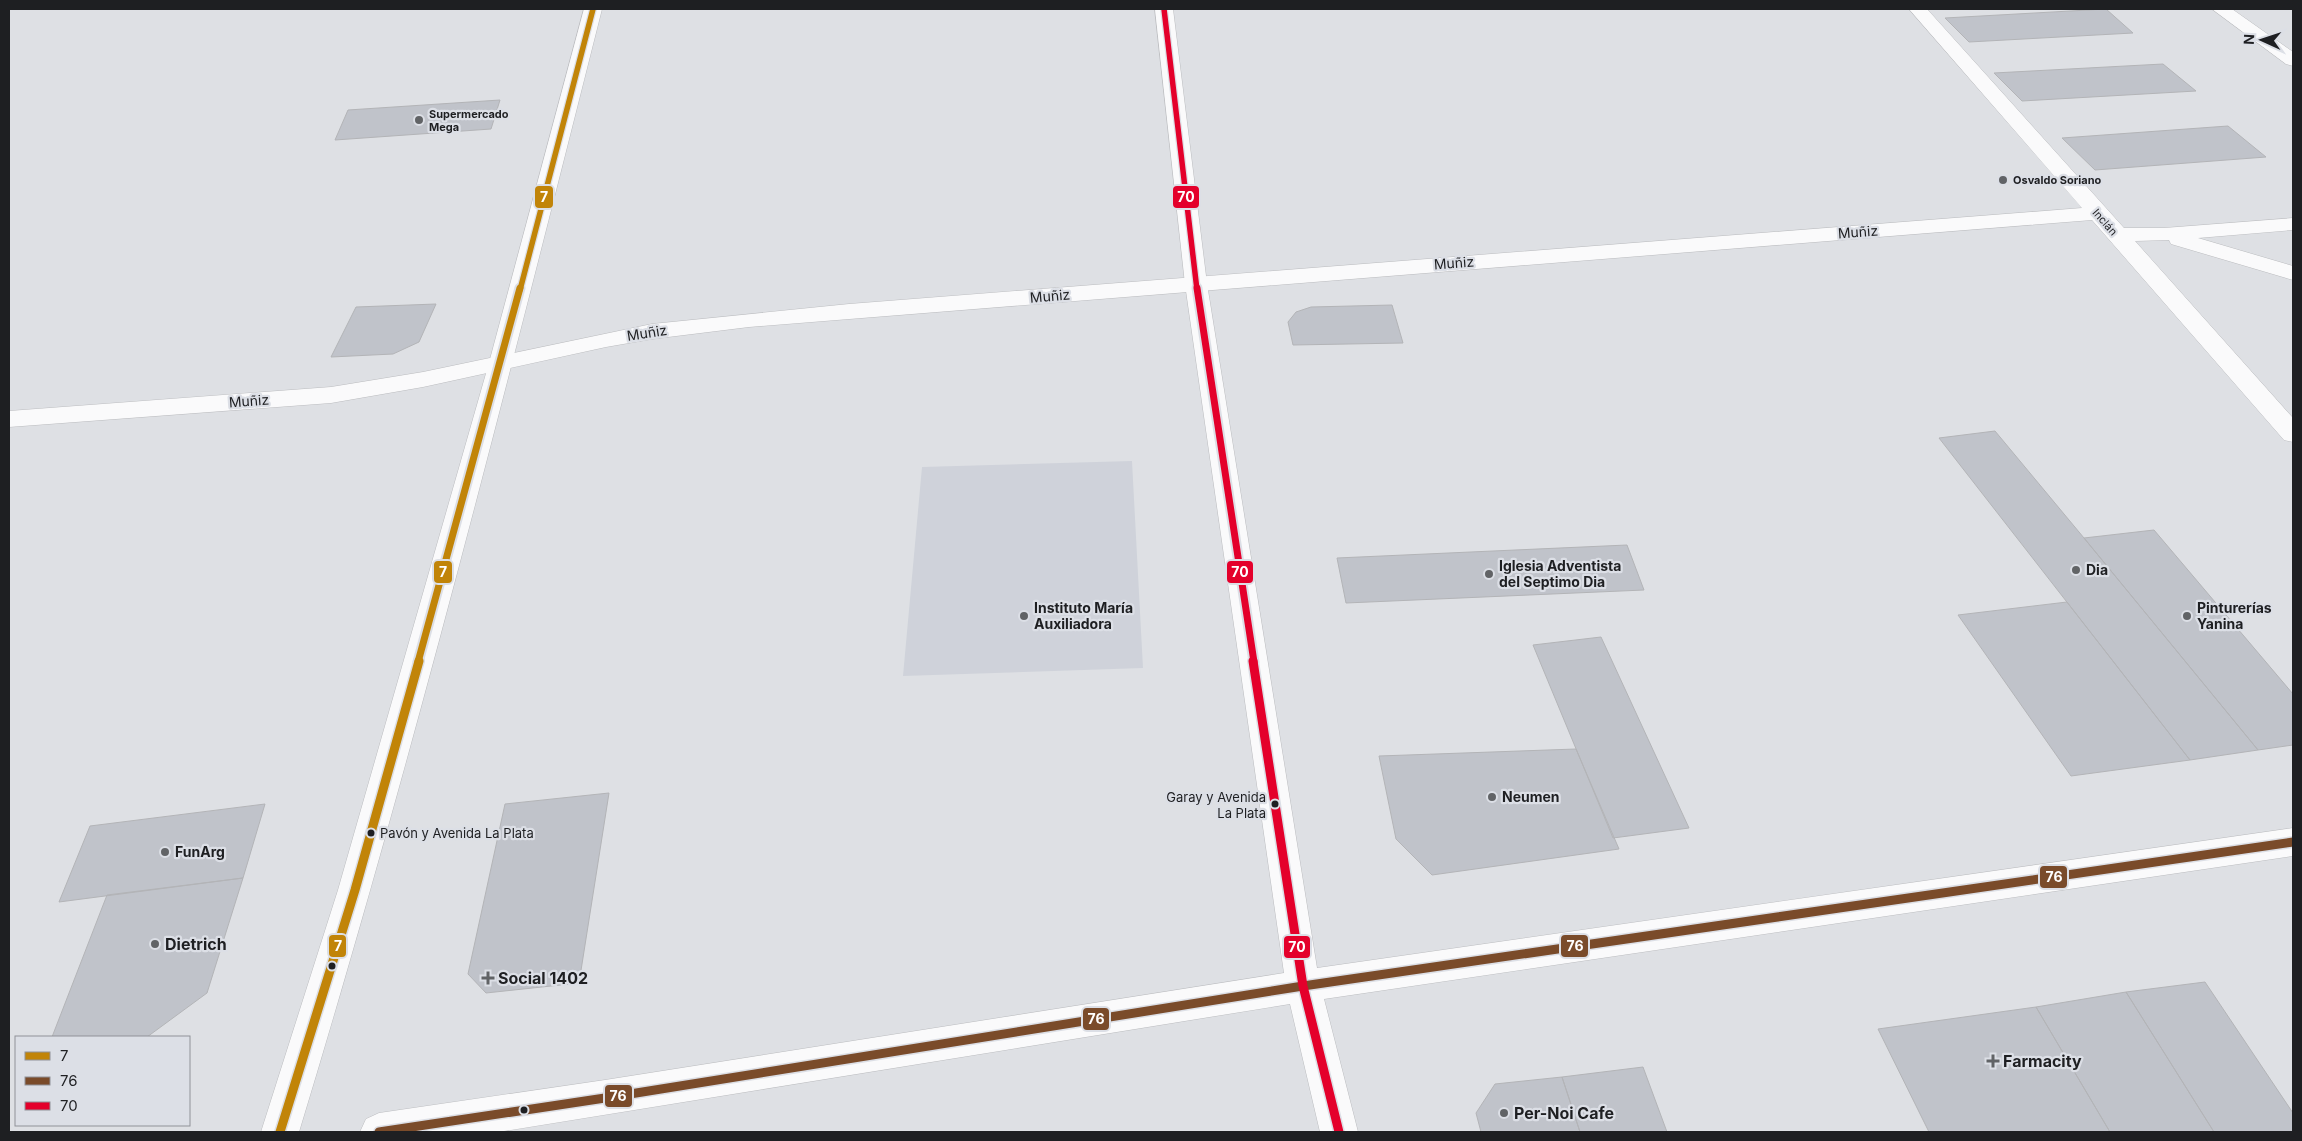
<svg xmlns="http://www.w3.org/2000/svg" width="2302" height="1141" font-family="Inter,sans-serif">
	<rect width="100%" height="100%" fill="#dee0e4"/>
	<path fill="#cfd2da" d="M1132,461L1143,668L903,676L922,467Z"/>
	<path fill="#c0c3ca" stroke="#b3b4b7" d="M2106,9L2133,33L1969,42L1945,18Z
		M2163,64L2196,91L2022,101L1994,73Z
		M500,100L491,129L335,140L348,110Z
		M2228,126L2266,157L2095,170L2062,138Z
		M436,304L419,342L393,354L331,357L356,307Z
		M1392,305L1403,343L1293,345L1288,322L1296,312L1311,307Z
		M1995,431L2084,538L2258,750L2190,760L1939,438Z
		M2154,530L2293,694V745L2258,750L2084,538Z
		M1627,545L1644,590L1346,603L1337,558Z
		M2067,602L2190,760L2071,776L1958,615Z
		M1601,637L1689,828L1613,838L1533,645Z
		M1576,749L1619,849L1432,875L1396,839L1379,756Z
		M609,793L579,983L486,993L468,974L505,804Z
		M265,804L243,878L59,902L90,826Z
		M243,878L207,993L147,1037H52L107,895Z
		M2205,982L2293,1113V1132H2214L2126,992Z
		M2126,992L2214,1132H2110L2036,1007Z
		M2036,1007L2110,1132H1929L1878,1029Z
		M1643,1067L1667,1132H1580L1562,1077Z
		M1562,1077L1580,1132H1481L1476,1113L1495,1084Z"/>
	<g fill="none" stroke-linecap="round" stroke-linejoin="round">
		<g stroke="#bbbcbf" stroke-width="1">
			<path id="minor" d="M1909,9H1927L2124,228H2164L2293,218V230L2198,238L2293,266V280L2171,244L2169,240L2135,241L2293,418V442L2284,440L2092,220L749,327L652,339L606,347L423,387L331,403L9,427V411L331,387L423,372L652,324L849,304L2082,208Z
				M2212,9H2232L2293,52V66L2286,64Z"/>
		</g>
		<g stroke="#bbbcbf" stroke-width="1">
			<path id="major" d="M584,9H602C507,385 412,761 299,1132H261L338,890L489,363Z
				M1155,9H1173L1207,284L1317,968L2293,828V856L1324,999L1358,1132H1320L1290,1004L498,1132H360L366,1119L379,1113L605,1080L1284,973L1185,284Z"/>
		</g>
		<use href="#minor" fill="#fafafb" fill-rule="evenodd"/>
		<use href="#major" fill="#fafafb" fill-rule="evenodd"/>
		<g stroke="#dcdfe6" stroke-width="8">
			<path id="bus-1-far2" d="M520,290L593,9"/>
		</g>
		<g stroke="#dcdfe6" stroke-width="11">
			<path id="bus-1-far1" d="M418,662L520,288"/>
		</g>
		<g stroke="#dcdfe6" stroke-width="12">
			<path id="bus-1" d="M280,1132L355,890L419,661"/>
		</g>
		<g stroke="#dcdfe6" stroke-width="12">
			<path id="bus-2" d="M379,1132L605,1098L1303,986L2293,842"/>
		</g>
		<g stroke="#dcdfe6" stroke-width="8">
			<path id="bus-3-far2" d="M1164,9L1197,290"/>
		</g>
		<g stroke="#dcdfe6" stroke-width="11">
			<path id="bus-3-far1" d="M1197,288L1254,662"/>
		</g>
		<g stroke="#dcdfe6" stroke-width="12">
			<path id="bus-3" d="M1253,661L1303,986L1339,1132"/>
		</g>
		<use href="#bus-1-far2" stroke="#c18408" stroke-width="5.5"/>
		<use href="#bus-1-far1" stroke="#c18408" stroke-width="7"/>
		<use href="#bus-1" stroke="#c18408" stroke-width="9"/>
		<use href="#bus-2" stroke="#7a4b2a" stroke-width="9"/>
		<use href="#bus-3-far2" stroke="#e4002b" stroke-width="5.5"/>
		<use href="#bus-3-far1" stroke="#e4002b" stroke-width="7"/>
		<use href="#bus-3" stroke="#e4002b" stroke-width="9"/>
	</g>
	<g fill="#616366" stroke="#dcdfe6" stroke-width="2">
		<circle cx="419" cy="120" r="5"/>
		<circle cx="2003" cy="180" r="5"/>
		<circle cx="2076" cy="570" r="5"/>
		<circle cx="1489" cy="574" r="5"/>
		<circle cx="1024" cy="616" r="5"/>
		<circle cx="2187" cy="616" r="5"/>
		<circle cx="1492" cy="797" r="5"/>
		<circle cx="165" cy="852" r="5"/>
		<circle cx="155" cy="944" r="5"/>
		<path d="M485.5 970.5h5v5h5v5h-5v5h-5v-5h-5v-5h5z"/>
		<path d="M1990.5 1053.5h5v5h5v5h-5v5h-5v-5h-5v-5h5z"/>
		<circle cx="1504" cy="1113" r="5"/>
	</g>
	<g fill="#1e1f22" stroke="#dcdfe6" stroke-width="2">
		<circle cx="1275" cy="804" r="4.5"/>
		<circle cx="371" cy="833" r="4.5"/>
		<circle cx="332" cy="966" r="4.5"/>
		<circle cx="524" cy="1110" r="4.5"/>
	</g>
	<g text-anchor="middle" stroke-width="4.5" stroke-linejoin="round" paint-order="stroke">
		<g font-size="11" font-weight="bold" fill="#1e1f22" stroke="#dcdfe6" text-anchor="start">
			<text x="429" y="118">Supermercado<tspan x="429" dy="13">Mega</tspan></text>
			<text x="2013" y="184">Osvaldo Soriano</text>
		</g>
		<g font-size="11" fill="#1e1f22" stroke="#dcdfe6">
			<text transform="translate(2105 222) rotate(49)" y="4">Inclán</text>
		</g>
		<g font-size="13" fill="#1e1f22" stroke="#dcdfe6" text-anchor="end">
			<text x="1266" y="802">Garay y Avenida<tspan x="1266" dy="16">La Plata</tspan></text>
			<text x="380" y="838" text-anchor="start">Pavón y Avenida La Plata</text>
		</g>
		<g font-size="14" fill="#1e1f22" stroke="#dcdfe6">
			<text transform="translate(1858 232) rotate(-4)" y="5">Muñiz</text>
			<text transform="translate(1454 263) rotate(-4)" y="5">Muñiz</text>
			<text transform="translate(1050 296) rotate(-5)" y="5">Muñiz</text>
			<text transform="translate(647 333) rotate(-9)" y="5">Muñiz</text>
			<text transform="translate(249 401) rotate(-4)" y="5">Muñiz</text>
		</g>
		<g font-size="14" font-weight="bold" fill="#1e1f22" stroke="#dcdfe6" text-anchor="start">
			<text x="1499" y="571">Iglesia Adventista<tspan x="1499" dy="16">del Septimo Dia</tspan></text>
			<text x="2086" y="575">Dia</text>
			<text x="1034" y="613">Instituto María<tspan x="1034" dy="16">Auxiliadora</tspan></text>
			<text x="2197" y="613">Pinturerías<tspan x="2197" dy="16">Yanina</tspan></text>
			<text x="1502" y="802">Neumen</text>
			<text x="175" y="857">FunArg</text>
		</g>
		<g font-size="16" font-weight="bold" fill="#1e1f22" stroke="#dcdfe6" text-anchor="start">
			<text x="165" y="950">Dietrich</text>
			<text x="498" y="984">Social 1402</text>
			<text x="2003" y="1067">Farmacity</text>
			<text x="1514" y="1119">Per-Noi Cafe</text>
		</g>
	</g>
	<g stroke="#dcdfe6" stroke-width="2">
		<rect x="534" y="185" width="20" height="24" rx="5" fill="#c18408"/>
		<rect x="1172" y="185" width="28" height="24" rx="5" fill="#e4002b"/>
		<rect x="433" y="560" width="20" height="24" rx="5" fill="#c18408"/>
		<rect x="1226" y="560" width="28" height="24" rx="5" fill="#e4002b"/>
		<rect x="2039" y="865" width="29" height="24" rx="5" fill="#7a4b2a"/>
		<rect x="328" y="934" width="19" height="24" rx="5" fill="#c18408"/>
		<rect x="1560" y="934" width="29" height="24" rx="5" fill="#7a4b2a"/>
		<rect x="1283" y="935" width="28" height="24" rx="5" fill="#e4002b"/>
		<rect x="1082" y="1007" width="28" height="24" rx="5" fill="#7a4b2a"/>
		<rect x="604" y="1084" width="29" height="24" rx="5" fill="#7a4b2a"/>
	</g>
	<g font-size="14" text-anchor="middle" font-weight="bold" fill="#fff">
		<text x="544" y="202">7</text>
		<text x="1186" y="202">70</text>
		<text x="443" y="577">7</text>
		<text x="1240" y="577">70</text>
		<text x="2054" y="882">76</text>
		<text x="338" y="951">7</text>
		<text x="1575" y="951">76</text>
		<text x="1297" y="952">70</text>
		<text x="1096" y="1024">76</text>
		<text x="618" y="1101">76</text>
	</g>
	<rect width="2302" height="1141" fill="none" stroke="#1e1f22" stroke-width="20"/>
	<rect x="15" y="1036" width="175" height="90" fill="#dcdfe6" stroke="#909298"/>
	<rect x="25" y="1052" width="25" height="8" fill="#c18408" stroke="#909298"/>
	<text x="60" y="1061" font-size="15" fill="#1e1f22">7</text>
	<rect x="25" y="1077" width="25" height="8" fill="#7a4b2a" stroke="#909298"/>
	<text x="60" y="1086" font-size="15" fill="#1e1f22">76</text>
	<rect x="25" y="1102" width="25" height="8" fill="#e4002b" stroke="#909298"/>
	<text x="60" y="1111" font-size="15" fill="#1e1f22">70</text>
	<g transform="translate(2262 40) rotate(273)" stroke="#dcdfe6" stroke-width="4" paint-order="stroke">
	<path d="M0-4L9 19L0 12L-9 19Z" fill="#1e1f22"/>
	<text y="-8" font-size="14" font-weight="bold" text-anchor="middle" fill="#1e1f22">N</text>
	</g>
</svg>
